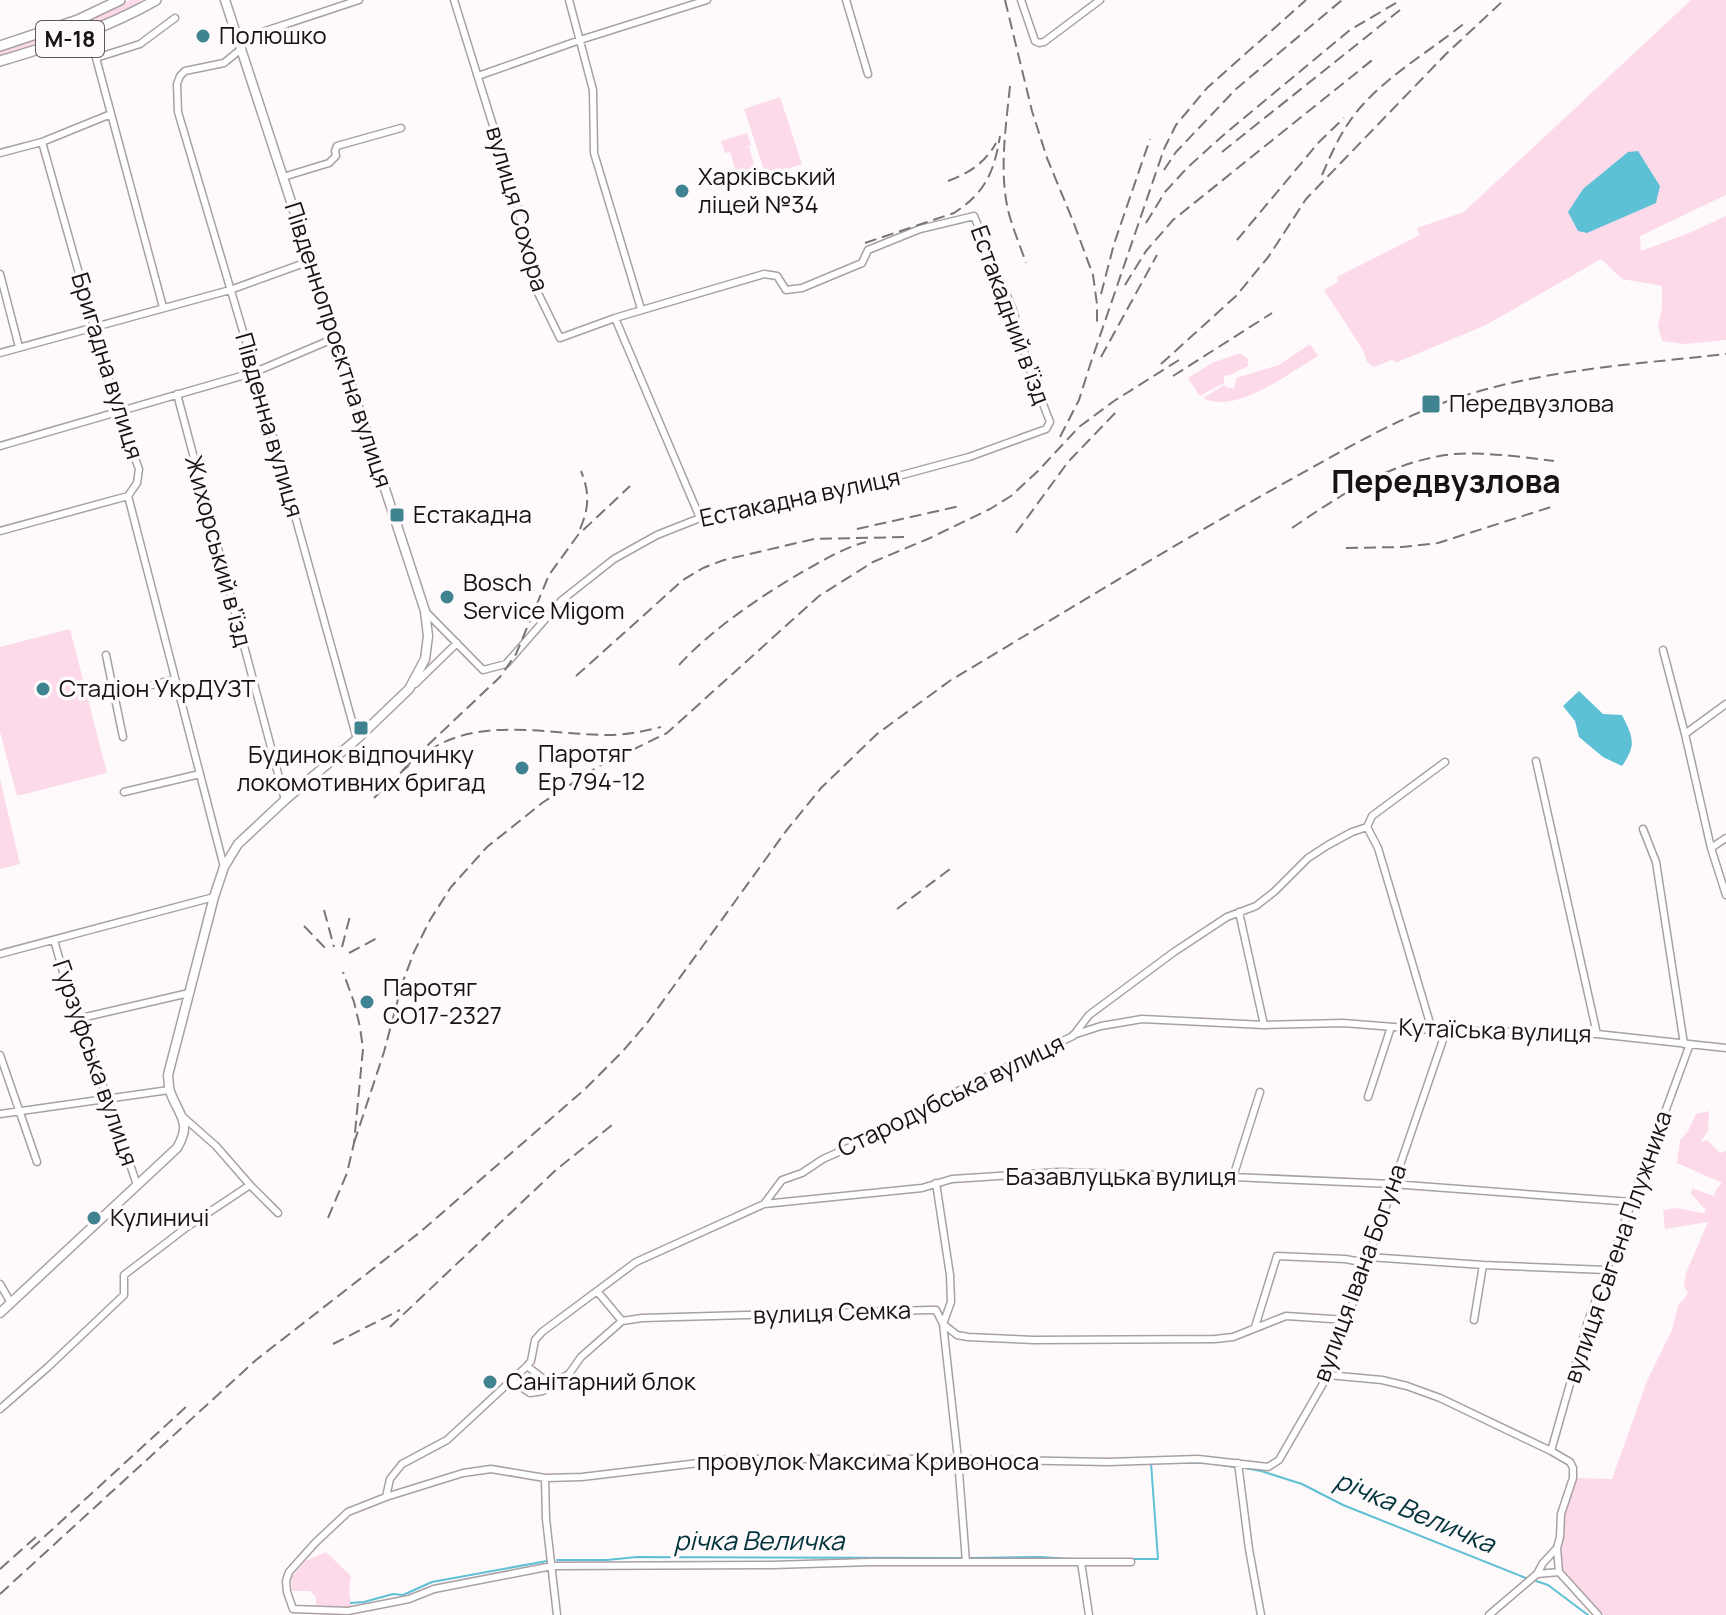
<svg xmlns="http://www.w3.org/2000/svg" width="1726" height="1615" font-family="Manrope,sans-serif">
	<rect width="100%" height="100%" fill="#fefafc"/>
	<path fill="#fddae9" d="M130,0H142L115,17L73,34L0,58V50L106,11Z
		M1691,0H1726V195L1640,236L1641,251L1689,233L1726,216V340L1685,344L1662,341L1658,326L1662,308V286L1622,279L1601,259L1486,325L1395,363L1394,359L1374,367L1367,362L1363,350L1324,290L1338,282L1337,277L1420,235L1417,228L1464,212Z
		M780,97L802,164L766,176L744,109Z
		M747,133L751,145L743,148L749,147L759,182L741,187L730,152L725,153L721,141Z
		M1310,344L1318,356C1289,373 1236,415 1203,398L1224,385L1228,388H1234L1236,379L1239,377L1279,365Z
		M1237,354H1242L1248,359V366L1230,375L1224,376V383L1200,396L1188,378L1212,363Z
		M70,629L107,773L17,796L0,732V647Z
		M0,779L20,864L0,869Z
		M1709,1111L1708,1131L1700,1143L1707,1140L1720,1153L1726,1151V1615H1598C1587,1603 1573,1591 1564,1577C1547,1551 1567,1505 1575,1478L1612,1479L1647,1381L1672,1330L1678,1305L1685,1298L1688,1292L1684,1287L1686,1273L1708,1222L1665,1229L1663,1211C1675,1204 1690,1212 1704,1213L1706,1210L1691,1194L1692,1188L1714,1196L1716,1190L1722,1183L1677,1163L1680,1140L1688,1131L1696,1114Z
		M326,1552L351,1576L349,1591L352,1608L316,1605V1597L310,1591H292L291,1578L305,1561Z"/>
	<path fill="#5ec0d5" d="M1638,151L1660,186L1656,203L1587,233L1578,231L1568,212L1583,189L1628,152Z
		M1579,691L1603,714L1622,715C1633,737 1637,745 1622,766L1603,757L1579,737L1575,721L1563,706Z"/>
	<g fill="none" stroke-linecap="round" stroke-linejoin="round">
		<path stroke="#5ec0d5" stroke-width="2" d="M1161,1463H1207L1234,1467
			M1244,1468L1261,1471L1302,1484L1343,1505L1526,1578
			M971,1558L1041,1557L1070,1559
			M1116,1559H1158L1151,1463
			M557,1560H607L637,1557L961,1558
			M1536,1581L1548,1585L1588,1615
			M351,1603L364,1602L393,1594L403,1595L432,1582L547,1561"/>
		<g stroke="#a9a0a3" stroke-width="9">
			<path id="minor" d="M454,0L517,203L536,289L560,338L615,318L700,518
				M569,0L593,90L594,153L641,309
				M846,0L868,74
				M1021,0L1035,41L1039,43L1044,42L1100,0
				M87,33L96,58L163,307
				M238,40L359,0
				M241,49L224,63L185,71L180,76L177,84L178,112L255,372L357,739
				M96,58L140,44L175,18
				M478,76L580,40L707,0
				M42,142L118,412L139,469L137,483L128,496L224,867
				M0,153L42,142L111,114
				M283,177L329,163L336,156L335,151L337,146L401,128
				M0,274L19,347
				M0,353L230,290L310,261
				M177,394L285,800
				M0,446L255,372L335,338
				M0,531L128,496
				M425,611L483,670L506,664L562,600L614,559L657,535L700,518L805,501L969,457L1046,429L1050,422L1028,365L1013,310L974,216L920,229L868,250L862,263L802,288L786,290L777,276L764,274L615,318
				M1663,650L1685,734L1711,848L1726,895
				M106,655L123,737
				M415,684L457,643
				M114,695L175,679
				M1685,734L1726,704
				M1536,761L1597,1034
				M124,792L200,774
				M1367,827L1378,848L1432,1030
				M1643,829L1656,862L1684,1044
				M1711,848L1726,838
				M1239,912L1264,1025
				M54,940L73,1007L108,1099L137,1185
				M0,954L214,897
				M77,1019L189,993
				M1073,1035L1101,1026L1142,1019L1264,1025L1343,1023L1432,1030L1597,1034L1726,1048
				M0,1055L37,1162
				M1368,1097L1391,1027
				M0,1114L169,1090
				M182,1116L216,1146L250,1185L278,1213
				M1233,1177L1260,1092
				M936,1183L950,1275L951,1302L943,1324L958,1459L966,1562
				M764,1204L782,1180L802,1173L823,1159L900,1125L965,1087L1073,1036L1089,1015L1174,952L1227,917L1256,906L1275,891L1308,858L1328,845L1352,832L1367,827L1372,816L1445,762
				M1369,1257L1483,1265L1606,1270
				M0,1284L11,1303
				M597,1291L622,1321
				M1474,1320L1483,1265
				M1255,1327L1277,1256L1345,1259L1367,1263
				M527,1366L545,1380L553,1383L569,1374L581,1357L622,1321L642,1318L929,1310H936L943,1324L957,1335L968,1337L1034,1340L1215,1339L1233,1337L1286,1316L1347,1320
				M1328,1375L1382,1380L1407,1386L1440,1398L1551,1451L1570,1462L1573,1468V1478L1561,1514L1560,1537L1557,1548L1543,1563L1537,1574L1489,1615
				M511,1380L530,1393L543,1391L553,1383
				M0,1409L48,1367L124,1295V1275L187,1227L250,1185
				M1551,1451L1587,1324L1690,1044
				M1238,1463L1249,1549L1261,1615
				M545,1478L546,1519L557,1615
				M386,1497L390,1479L402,1464L447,1440L527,1366L531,1361L535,1340L542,1332L636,1262L764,1204L922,1188L952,1179L1059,1172L1233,1177L1392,1184L1632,1202
				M1557,1548L1559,1572
				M1081,1562L1089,1615
				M1537,1574L1559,1572L1598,1615
				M293,1609L287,1592L286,1581L289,1572L315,1543L348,1512L386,1497L463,1473L491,1469L545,1478L582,1477L732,1459H958L1108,1462L1198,1459L1268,1467L1279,1460L1328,1375L1446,1031
				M293,1609L348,1611L409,1599L434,1589L552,1566L772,1565L871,1562H1131"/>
		</g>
		<g stroke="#a9a0a3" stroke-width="11">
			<path id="secondary" d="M0,1313L177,1148C192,1123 180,1117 171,1094C168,1088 169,1081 168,1075L214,897L224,867L238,844L285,800L357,739L409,689L425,659L428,636L425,611L225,0"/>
		</g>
		<g stroke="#a9a0a3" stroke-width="12">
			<path id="primary" d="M0,46L78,20L120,0
				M0,61C54,45 107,28 156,0"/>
		</g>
		<use href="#minor" stroke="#fff" stroke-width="6"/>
		<use href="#secondary" stroke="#fff" stroke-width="8"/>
		<use href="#primary" stroke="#fff" stroke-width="9"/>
		<path stroke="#787576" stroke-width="2" stroke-dasharray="12 6" stroke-linecap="butt" d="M1005,0L1032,111L1047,158L1073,221L1093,275L1097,304V326
			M1010,86C1006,126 999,170 1008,210C1012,227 1020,245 1026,263
			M1222,152L1400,10
			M1164,170L1176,152L1236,89L1342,0
			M1322,175C1332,152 1342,129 1359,109C1389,74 1432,50 1467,21
			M948,181C968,174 986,162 996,143
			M1146,223L1165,192L1188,167L1227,132L1350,30L1401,0
			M1237,240L1319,142L1344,118
			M865,243L954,213C986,192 994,172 1000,136
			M1125,285L1146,251L1173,220L1376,57
			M1101,294L1114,244L1150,139
			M1101,357L1157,255
			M1161,364L1236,296L1269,256L1306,199L1446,54L1504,0
			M1173,376L1272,313
			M1060,437L1079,400L1091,362L1164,149L1176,125L1207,88L1306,0
			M1292,528C1342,494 1393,460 1455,454C1488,452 1522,457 1554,461
			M580,529C589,508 590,493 581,471
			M857,529L960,506
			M1016,533L1068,462L1118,410
			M1346,548L1402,547L1438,543L1554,506
			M679,665C712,629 761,596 804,571C824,560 843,548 866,542
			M576,676L683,580L703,568L724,560L814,539L905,537
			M402,771L429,744L500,677L516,654L549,575L578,535L630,486
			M374,798C392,781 409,763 430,750C483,715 554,736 613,735C630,734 645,731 661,727
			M897,909L950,869
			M324,910L334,947
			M304,926L328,951
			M342,947L350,916
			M349,953L379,937
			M354,1143L384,1052L402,984L414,952L430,920L451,887L487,847L542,803L599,766L667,733L819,596L873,562L930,538L990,509L1011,496L1038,471L1079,427L1114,401L1179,360
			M328,1218L347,1173L354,1143L363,1049L360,1027L354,1002L343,972
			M390,1327L557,1169L612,1125
			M333,1344L400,1310
			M31,1549L187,1406
			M0,1569L36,1537
			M0,1594L256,1360L419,1233L584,1090L623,1051L647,1023L786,831L821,788L877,734L951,680C1060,615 1168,548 1279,486C1339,453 1397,417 1463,396C1548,369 1638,364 1726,354"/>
	</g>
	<g fill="#3f8391" stroke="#fefafc" stroke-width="3">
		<circle cx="203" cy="36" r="8"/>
		<circle cx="682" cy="191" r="8"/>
		<rect x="1421" y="394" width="20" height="20" rx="4"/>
		<rect x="389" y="507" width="16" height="16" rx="4"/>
		<circle cx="447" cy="597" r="8"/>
		<circle cx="43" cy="689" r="8"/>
		<rect x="353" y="720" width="16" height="16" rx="4"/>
		<circle cx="522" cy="768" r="8"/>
		<circle cx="367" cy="1002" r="8"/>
		<circle cx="94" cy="1218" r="8"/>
		<circle cx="490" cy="1382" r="8"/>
	</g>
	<g text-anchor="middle" stroke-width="7" stroke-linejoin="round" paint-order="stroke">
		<rect fill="#fefafc" stroke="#5c585a" stroke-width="2" x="36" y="21" width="68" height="36" rx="6"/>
		<g font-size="22" font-weight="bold" fill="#161314">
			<text x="70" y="47">М-18</text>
		</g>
		<g font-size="24" fill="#161314" stroke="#fefafc" text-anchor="start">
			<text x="219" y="44">Полюшко</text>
			<text x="698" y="185">Харківський<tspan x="698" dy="28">ліцей №34</tspan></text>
			<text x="1449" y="412">Передвузлова</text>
			<text x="413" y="523">Естакадна</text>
			<text x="463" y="591">Bosch<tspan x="463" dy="28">Service Migom</tspan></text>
			<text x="59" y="697">Стадіон УкрДУЗТ</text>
			<text x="538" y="762">Паротяг<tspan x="538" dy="28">Ер 794-12</tspan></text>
			<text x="361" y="763" text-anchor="middle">Будинок відпочинку<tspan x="361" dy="28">локомотивних бригад</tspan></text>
			<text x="383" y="996">Паротяг<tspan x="383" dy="28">СО17-2327</tspan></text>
			<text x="110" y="1226">Кулиничі</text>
			<text x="506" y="1390">Санітарний блок</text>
		</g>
		<g font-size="24" fill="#161314" stroke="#fefafc">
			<text transform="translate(517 209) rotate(74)" y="8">вулиця Сохора</text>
			<text transform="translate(1010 315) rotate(70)" y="8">Естакадний в’їзд</text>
			<text transform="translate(338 345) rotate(72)" y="8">Південнопроєктна вулиця</text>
			<text transform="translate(107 366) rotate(73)" y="8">Бригадна вулиця</text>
			<text transform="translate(269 425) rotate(74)" y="8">Південна вулиця</text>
			<text transform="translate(800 498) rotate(-12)" y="8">Естакадна вулиця</text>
			<text transform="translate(218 551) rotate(75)" y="8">Жихорський в’їзд</text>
			<text transform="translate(1495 1031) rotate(2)" y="8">Кутаїська вулиця</text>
			<text transform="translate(95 1063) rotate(71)" y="8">Гурзуфська вулиця</text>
			<text transform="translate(951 1096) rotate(-26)" y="8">Стародубська вулиця</text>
			<text x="1121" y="1185">Базавлуцька вулиця</text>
			<text transform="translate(1618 1247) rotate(-71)" y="8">вулиця Євгена Плужника</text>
			<text transform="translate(1360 1273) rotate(-70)" y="8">вулиця Івана Богуна</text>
			<text transform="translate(832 1313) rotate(-2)" y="8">вулиця Семка</text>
			<text x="868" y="1470">провулок Максима Кривоноса</text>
		</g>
		<g font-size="26" font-style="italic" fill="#01333b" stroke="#fefafc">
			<text transform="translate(1415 1512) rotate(23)" y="9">річка Величка</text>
			<text x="759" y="1550">річка Величка</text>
		</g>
		<g font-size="32" font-weight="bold" fill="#161314" stroke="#fefafc">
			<text x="1446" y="493">Передвузлова</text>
		</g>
	</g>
</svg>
